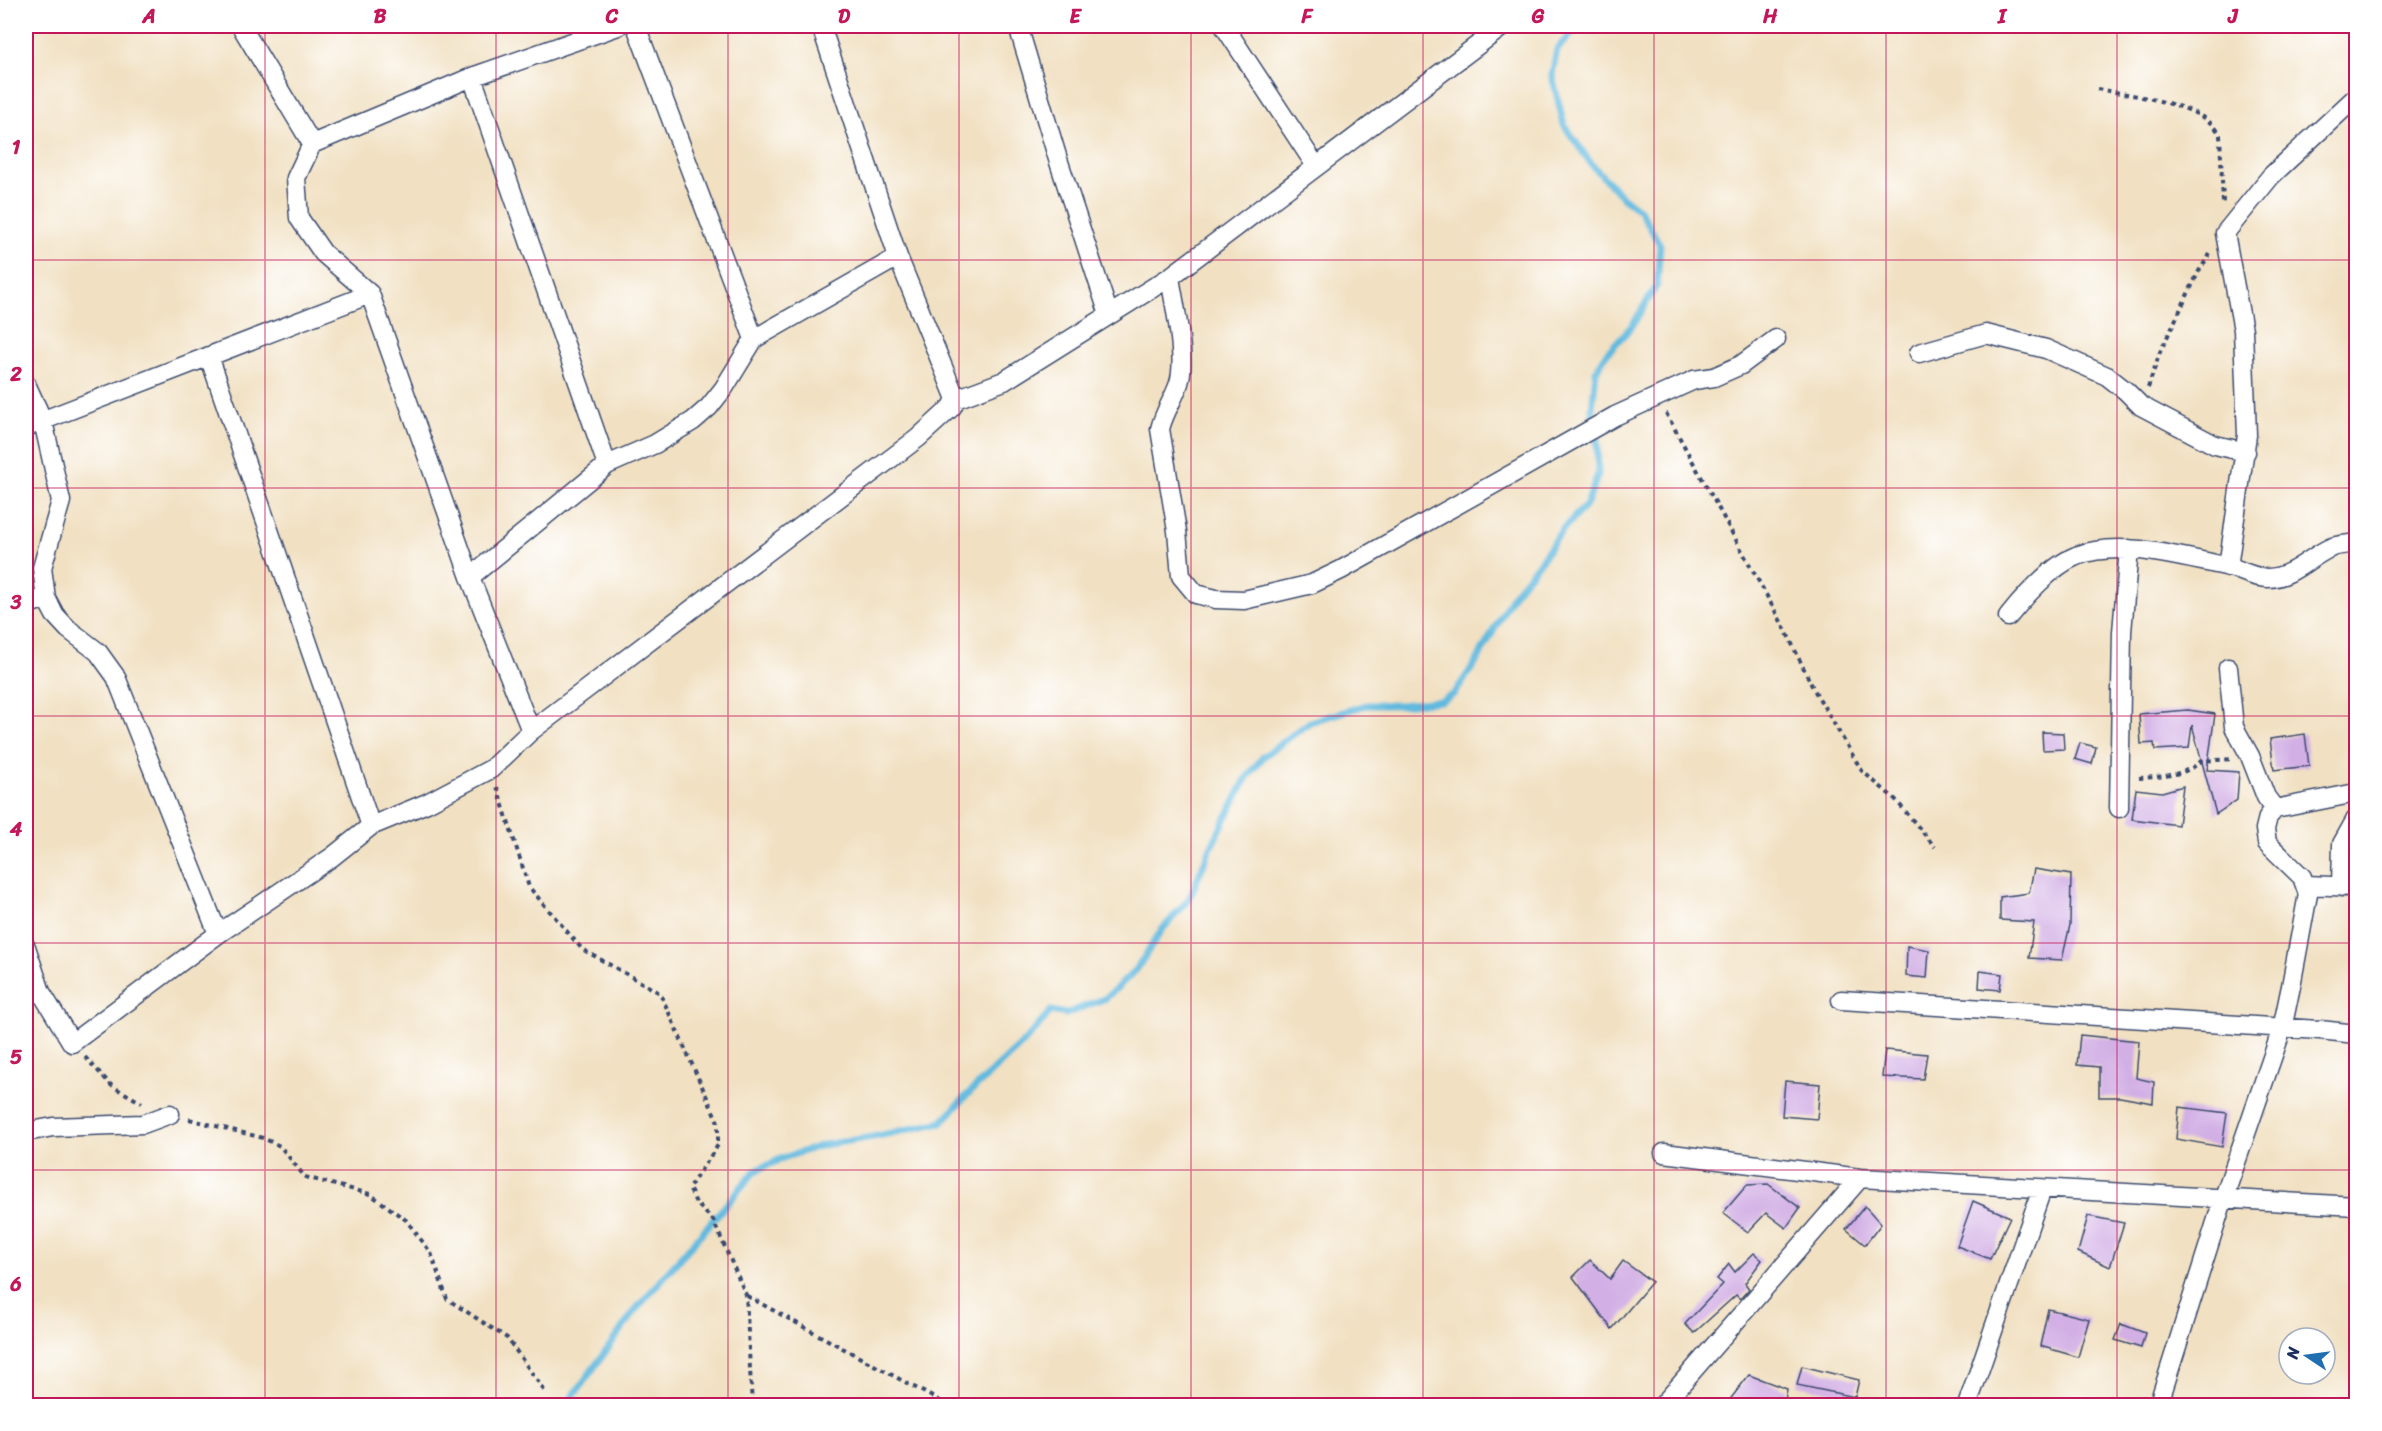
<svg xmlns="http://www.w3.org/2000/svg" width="2382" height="1431" font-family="Sriracha,sans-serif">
	<rect width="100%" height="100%" fill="#fff"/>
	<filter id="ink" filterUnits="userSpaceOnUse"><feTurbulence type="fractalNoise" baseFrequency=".0167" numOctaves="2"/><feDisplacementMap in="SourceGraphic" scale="12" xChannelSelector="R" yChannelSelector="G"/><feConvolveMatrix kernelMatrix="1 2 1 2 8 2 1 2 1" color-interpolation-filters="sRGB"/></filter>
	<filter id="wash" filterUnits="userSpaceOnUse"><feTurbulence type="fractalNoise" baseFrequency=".008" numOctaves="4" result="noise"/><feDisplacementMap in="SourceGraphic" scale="24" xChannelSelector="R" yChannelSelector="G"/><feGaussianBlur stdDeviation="1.35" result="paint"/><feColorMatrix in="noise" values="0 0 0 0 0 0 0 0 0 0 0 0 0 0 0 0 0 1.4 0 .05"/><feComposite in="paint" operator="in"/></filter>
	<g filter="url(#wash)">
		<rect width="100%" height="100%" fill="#f1e0c1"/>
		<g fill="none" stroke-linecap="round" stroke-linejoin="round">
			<path stroke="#61b9de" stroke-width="7" d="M566,1406L638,1307L755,1171L783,1158L823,1145L873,1137L942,1122L965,1097L1028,1038L1051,1011L1066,1014L1106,998L1136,970L1161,931L1189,899L1210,849L1246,779L1263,757L1310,722L1366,705H1399L1441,701L1454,694L1478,659L1514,593L1539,563L1562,530L1587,504L1598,474L1597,435L1592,410L1596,371L1607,353L1632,326L1657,285L1660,245L1640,210L1621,196L1592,165L1564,125L1552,75L1557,49L1579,26"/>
		</g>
		<g id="blocks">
			<path fill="#d2afe5" d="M2188,710L2215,714L2207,770L2239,772L2237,800L2216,814L2192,725L2189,748L2155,750L2154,743L2141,744L2139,714Z
				M2042,732L2063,733L2064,749L2043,750Z
				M2305,734L2309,766L2274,770L2270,739Z
				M2080,743L2096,747L2092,764L2075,759Z
				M2183,786L2178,825L2132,819L2136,789L2162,792Z
				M2034,869L2071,875L2070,925L2062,960L2029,958L2034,922L2000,920V897L2029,893Z
				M1907,946L1929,950L1927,978L1906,976Z
				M1980,971L2002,974L2000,990L1979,988Z
				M2080,1035L2139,1041L2136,1078L2154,1082L2153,1103L2120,1097H2099V1067L2077,1065Z
				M1885,1050L1927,1054L1923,1079L1882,1077Z
				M1785,1081L1820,1084L1817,1119L1782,1116Z
				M2179,1107L2227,1113L2222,1147L2176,1139Z
				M1768,1184L1800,1208L1786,1228L1766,1213L1748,1232L1723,1213L1747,1185Z
				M1973,1201L2010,1217L1990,1259L1957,1246Z
				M1865,1206L1881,1224L1865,1245L1846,1229Z
				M2088,1216L2124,1223L2110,1267L2078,1252Z
				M1754,1253L1762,1260L1745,1283L1749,1289L1740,1299L1736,1295L1694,1333L1685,1324L1723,1284L1717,1279L1729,1264L1735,1272Z
				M1590,1260L1610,1279L1623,1261L1652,1282L1612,1329L1573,1277Z
				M2048,1309L2089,1319L2078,1357L2040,1346Z
				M2121,1324L2145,1333L2141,1348L2115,1340Z
				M1802,1366L1859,1380L1855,1397L1797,1385Z
				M1749,1375L1787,1389L1784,1406H1725Z"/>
		</g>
	</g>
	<g filter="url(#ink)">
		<use href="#blocks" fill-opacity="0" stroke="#3b4a6d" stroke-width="1.5"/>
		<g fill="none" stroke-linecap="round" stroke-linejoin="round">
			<g stroke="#3b4a6d" stroke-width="21">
				<path id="minor" d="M241,26L312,144
					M636,26L754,339
					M1018,26L1057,156L1109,315
					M1224,26L1316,166
					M472,77L607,465
					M898,257L956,399
					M1170,277C1174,304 1187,357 1179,383C1174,399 1164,412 1160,429L1177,531L1181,576L1196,594L1216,599L1244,600L1312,584L1341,570L1615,416L1694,380L1714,377L1741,365L1776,339
					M1919,353L1986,334L2046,349L2107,376L2126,391L2141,406L2215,445L2246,452
					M209,356L371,826
					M26,384L43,421L61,501L42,568L46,598L55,615L68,629L98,652L116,677L218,934
					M26,427L370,294
					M2228,567L2247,435L2243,330L2225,233L2271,176L2356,97
					M470,577L607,465L655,444L693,421L709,407L724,388L754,339L898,257L821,26
					M26,605L46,598
					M2008,617C2024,597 2052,566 2076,556C2120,539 2179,557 2225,566C2241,569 2251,578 2268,578C2291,578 2310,557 2330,548C2338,544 2348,545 2356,543
					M2228,668L2234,727L2250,756L2266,797L2275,809
					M531,731L470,577L370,294L323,253L299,218L296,178L312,144L472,77L618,26
					M2119,808L2122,632L2129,549
					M2306,885L2356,887
					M2341,887L2342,844L2356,819
					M26,947L41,992L72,1043L218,934L332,857L371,826L427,803L491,769L531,731L918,438L952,407L956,399L1004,381L1170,277L1503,26
					M1841,1000L2320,1030L2356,1034
					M26,1132L53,1127L143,1124L170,1114
					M1664,1153L1860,1178L2356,1206
					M1662,1406L1860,1178
					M1967,1406L2042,1189
					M2158,1406L2224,1197L2282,1029L2291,986L2308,894L2302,877L2267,843L2265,829L2268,817L2275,809L2356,793"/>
			</g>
			<path stroke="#3b4a6d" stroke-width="4" stroke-dasharray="4.5 4.5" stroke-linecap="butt" d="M2097,89C2129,95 2205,103 2220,135L2223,203
				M2148,388L2160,352L2199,271L2210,254
				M1666,413L1785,629L1813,688L1862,771L1895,799L1935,847
				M2139,778C2159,777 2186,776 2201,761L2232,759
				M497,787L529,887L582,949L660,993L718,1122V1145L689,1188L696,1203L713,1220L746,1295L752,1406
				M85,1057L112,1086L142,1103
				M189,1119L263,1138L280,1146L305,1177L370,1194L406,1220L431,1253L447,1299L507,1338L546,1393
				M747,1296L949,1406"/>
			<use href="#minor" stroke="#fff" stroke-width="18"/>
		</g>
	</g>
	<path fill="none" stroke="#c2185b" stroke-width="1.5" stroke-opacity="0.55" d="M265,26V1406M496,26V1406M728,26V1406M959,26V1406M1191,26V1406M1423,26V1406M1654,26V1406M1886,26V1406M2117,26V1406M26,260H2356M26,488H2356M26,716H2356M26,943H2356M26,1170H2356"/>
	<rect width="2382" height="1431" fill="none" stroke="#fff" stroke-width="66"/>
	<g transform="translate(2307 1356) rotate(283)"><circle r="28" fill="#ffffff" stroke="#a4acbf" stroke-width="1.5"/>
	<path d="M0-4.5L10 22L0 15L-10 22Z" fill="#1f6fb2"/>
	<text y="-9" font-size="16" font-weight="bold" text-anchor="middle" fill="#1b2f5e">N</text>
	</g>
	<rect x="33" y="33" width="2316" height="1365" fill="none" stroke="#c2185b" stroke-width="2"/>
	<g font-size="20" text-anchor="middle" font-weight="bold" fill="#c2185b">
		<text x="149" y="23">A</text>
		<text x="380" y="23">B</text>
		<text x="612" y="23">C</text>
		<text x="844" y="23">D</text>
		<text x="1075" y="23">E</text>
		<text x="1307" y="23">F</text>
		<text x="1538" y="23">G</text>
		<text x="1770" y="23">H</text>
		<text x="2002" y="23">I</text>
		<text x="2233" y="23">J</text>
		<text x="16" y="154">1</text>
		<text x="16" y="381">2</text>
		<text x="16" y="609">3</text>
		<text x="16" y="836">4</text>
		<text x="16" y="1064">5</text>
		<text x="16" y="1291">6</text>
	</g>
</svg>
